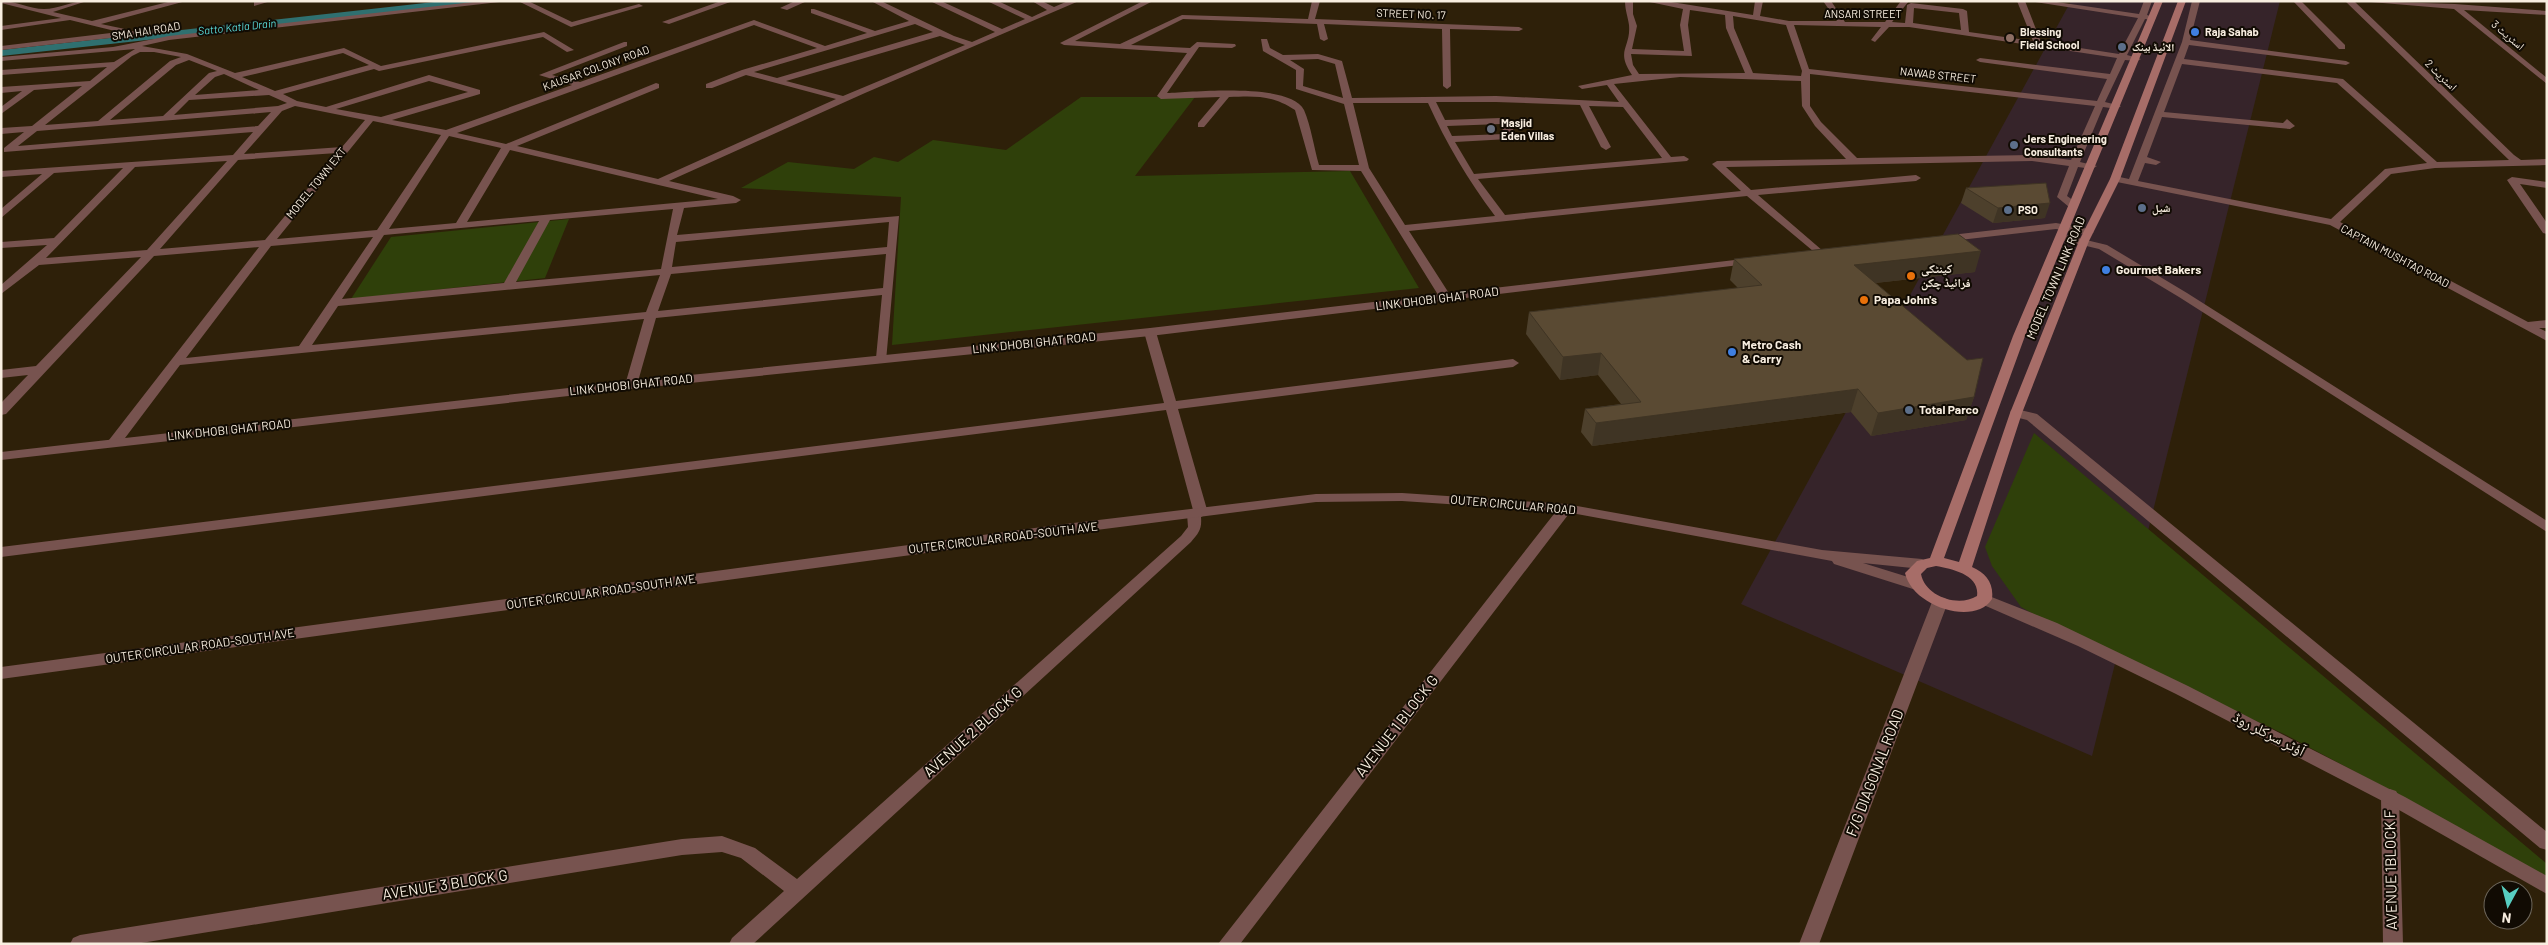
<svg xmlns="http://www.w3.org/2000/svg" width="2548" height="945" font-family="Barlow,'Noto Naskh Arabic',sans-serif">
	<rect width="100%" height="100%" fill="#2e2009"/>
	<path fill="#36242a" d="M2071,1H2280L2092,756L1741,604Z"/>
	<path fill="#2f400a" d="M1081,97H1195L1135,176L1350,171L1419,288L892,345L901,197L741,188L788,162L854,169L874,157L898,162L933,140L1006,150Z
		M569,219L545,278L351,299L391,237Z
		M2034,433L2547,864V887L2422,807L2284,734L2064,631L2021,607L1992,566L1985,547Z"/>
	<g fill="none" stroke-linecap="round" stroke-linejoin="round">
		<path fill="#2f7070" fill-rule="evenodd" d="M443,1H478L473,4L1,56V50Z"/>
		<path fill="#77534f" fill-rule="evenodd" d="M1,1C16,1 30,9 44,9C58,9 72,1 87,1L53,12L92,21L172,1H186L101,24L125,29V32L171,27L175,29L174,31L1,50V46L119,32L70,20L1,30V26L61,18L1,3Z
			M258,1H271L254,6V2Z
			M482,1H508L169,40L142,46L187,54L235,73L344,48L381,66L544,32L574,50L567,52L543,37L379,71L374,69L283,94L297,101L326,107L429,75L480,90V94L392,120L446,130L572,85L539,75L624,42H627V46L552,75L580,82L754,20L825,46L867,33L811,13V9H814L875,31L909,21L871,1H881L954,36L972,42L995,32L930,1H941L1002,29L1025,19L987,1H998L1032,17L1047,10L1032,1H1042L1054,7L1068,1H1079L865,93L669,181L733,196L741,200L736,203L684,208L677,235L899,216L886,361H878L876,358L882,295L656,318L637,385L631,389L625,385L644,319L180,365L119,446H109L107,443L109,440L259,247L154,256L6,414L1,415V403L28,375L1,378V370L36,366L141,257L39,265L1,294V285L47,245L1,248V242L54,238L123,168L54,173L1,218V209L42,174L1,177V171L233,155L253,132L4,152V148L24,132L1,134V128L32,126L82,86L34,90L1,114V107L22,91L1,93V87L90,81L107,67L1,75V70L114,62L135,49L1,61V57L113,47L169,36ZM915,24L933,32L777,78L754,72ZM754,25L817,48L742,70L706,84V88H712L746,75L836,99L658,179L517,146L659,88V84L656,83L506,144L457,133ZM940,36L965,45L843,96L786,81ZM140,52H154L181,57L170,61L98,121L45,125L132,56ZM343,53L369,65L275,91L242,77ZM189,60L217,71L209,73L163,116L110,120L176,65ZM224,74L259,90L195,95L215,77ZM429,81L468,92L381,117L336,109ZM269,95L287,103L278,106L174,115L189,100ZM295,106L365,120L342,147L244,154L282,111ZM271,112L258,126L18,146L37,131ZM373,121L441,135L377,230L277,239ZM449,136L501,148L456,223L389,229ZM510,150L718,199L467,222ZM337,153L265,240L160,249L238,160ZM227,161L147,250L46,258L135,167ZM673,209L661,269L516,282L550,220ZM539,221L504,283L342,299L384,235ZM889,222L887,247L672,267L676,242ZM373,237L299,346L186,358L271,246ZM886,254L883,288L658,311L671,274ZM660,275L646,312L312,345L338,306Z
			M518,1H528L572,22L639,4L643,6L571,27Z
			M721,1H733L669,24L662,22Z
			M795,1H807L787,10L780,8Z
			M1143,1H1153L1075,41L1120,44L1182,15L1308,19L1312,1H1320L1315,19L1519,27L1523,29L1519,31L1450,29L1451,86L1447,89L1443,86L1442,29L1324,24L1328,39L1324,41L1320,39L1317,24L1183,19L1131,45L1190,48L1197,42L1235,44L1236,46L1232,48L1199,47L1167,93C1194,92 1290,82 1304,110C1311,126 1314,148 1319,165H1359L1344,104L1296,89V70L1263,51L1261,39H1267L1270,48L1283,55L1318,54L1342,61L1352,98L1496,96L1619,102L1607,85L1582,89L1578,86L1632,75C1615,50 1631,48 1629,25C1628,17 1625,10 1625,1H1633V14L1637,26L1632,49L1684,51L1680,25L1683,9L1645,1H1665L1753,15L1755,1H1763L1760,16L1789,21H1837L1823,1H1831L1845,22H1885L1901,1H1909L1892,22L1905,23L1907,5L1911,3L1963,9L1967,11L1969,32L2033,41L2017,1H2025L2041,42L2119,54L2138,18L2029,1H2050L2139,14L2144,1H2152L2147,15L2156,18L2152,20L2145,19L2127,55L2141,59L2137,61L2125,60L2105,102L2121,106L2117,109L2103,107L2080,162L2097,166L2092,169L2078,167L2067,196L2077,203V207H2069L2057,197L2069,166L2032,161L1726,167L1751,190L1916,175L1921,178L1916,181L1758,195L1823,251V255L1819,256L1747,196L1409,231L1452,298L1446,301L1440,298L1361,171L1312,170L1295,110C1272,95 1256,96 1229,97L1204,127H1198V123L1220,97L1161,99L1157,96L1187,53L1064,45L1060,43ZM1914,8L1959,13L1961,30L1913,23ZM1690,10L1725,15L1726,28L1745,73L1639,74L1633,65L1631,54L1692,56L1688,25ZM1733,16L1786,25L1802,71L1801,76L1753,73L1734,28ZM1794,25L1881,27L1871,40L1875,42L1889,27H1909L2117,58L2110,74L1980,58L1976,60L1980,62L2107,79L2097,101L1809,69ZM1318,59L1335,64L1343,98L1303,86L1304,69L1290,60ZM1810,74L2095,106L2071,160L2032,155L1857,158L1821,122L1810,106ZM1680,77L1801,81L1802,106L1815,126L1846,159L1717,161L1712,164L1714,166L1741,191L1505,215L1478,179L1687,161L1689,159L1684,156L1671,157L1614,84ZM1436,102H1496L1580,105L1601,147L1606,150L1611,147L1589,106L1623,107L1662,158L1474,174L1455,142L1509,139L1515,134L1510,122L1501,118L1445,120ZM1353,103H1428C1446,143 1468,180 1495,216L1405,225L1369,168ZM1501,124L1504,134L1452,136L1447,126Z
			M2192,1H2200L2190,40L2346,61L2350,63L2346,65L2189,45L2184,59L2343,79L2437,162L2509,160L2345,1H2354L2514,155L2521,160L2547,159V165L2435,168L2391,174L2340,222L2528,322L2547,320V328H2539L2547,332V341L2330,225L2112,181L2110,179L2115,176L2129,179L2182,42ZM2182,64L2337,83L2427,163L2385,169L2331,219L2138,181L2145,163L2156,165L2161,162L2147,157L2162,117L2290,129L2295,126L2287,119L2283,123L2164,112Z
			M2293,1H2301L2345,45V49H2339Z
			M2359,1L2455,4L2547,11V15L2464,10L2547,78V84L2454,9Z
			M2512,177L2547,182V188L2520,184L2547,223V234L2543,233L2507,180Z
			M2061,234L2107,245L2187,293L2547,521V532L2179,297L2099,249L2057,239L2056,237Z
			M1150,328L1156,332L1176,401L1513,359L1519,363L1513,367L1178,409L1208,513L1201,517C1202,529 1199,533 1191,542L753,944H729L732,938L784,891L741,858L722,852L682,855L135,944H70L73,938L80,935L682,839L722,836L755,848L797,879L1181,536L1188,527L1187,514L1193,510L1166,410L1,557V547L1164,403L1144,332Z
			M2016,409L2037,414L2547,832V850L2540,848L2027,420L2011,416L2010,413L2011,410Z
			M1566,504L1573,508L1571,511L1240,944H1218L1561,505Z
			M2390,789L2396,791L2399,796L2403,944H2383L2381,796L2384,791Z"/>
		<path fill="#77534f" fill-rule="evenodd" d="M2056,223L2089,229L2094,232L2089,235L2056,229L1942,242L1937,239L1942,236Z
			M1752,258L1756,259V263L1150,336L631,389L1,460V452L631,381L1150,328Z
			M1402,493L1566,504L1822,550L1922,559L1929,564L1922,569L1863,563L1921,581L1924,585L1921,589L1916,590L1834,564L1832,561L1566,512L1402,501L1316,502L1065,534L1,679V667L1065,524L1316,494Z
			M1984,594L2057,623L2188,686L2405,797L2547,876V894L2392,806L2176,694L2078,646L1979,603L1976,599L1979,595Z
			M1940,597L1945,598L1948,602L1819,944H1799L1932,602L1935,598Z"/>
		<path fill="#a76d68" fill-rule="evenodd" d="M2155,1H2163L2025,336L1944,558L1959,562L2010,413L2079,241L2110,179L2178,1H2186L2120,179L2089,241L2022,413L1972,567C1986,573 1994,583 1992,599C1974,627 1912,606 1905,573L1917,561L1930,558L2013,336ZM1936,566C1953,569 1980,575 1977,596C1958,608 1925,596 1921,574L1927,568Z"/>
	</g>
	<path fill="#4d402c" d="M1966,188L2045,218L1993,223L1961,203Z
		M1734,259L1975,272L1875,283L1974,397L1966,420L1871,436L1851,412L1592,446L1581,432L1585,409L1621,404L1598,375L1560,380L1526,334L1529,312L1738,288L1730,280Z"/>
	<path fill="#3f3424" d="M2050,203L2045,218L1993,223L1998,208Z
		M1981,251L1975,272L1848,286L1854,265Z
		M1601,353L1598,375L1560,380L1563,357Z
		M1858,389L1851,412L1592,446L1596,423Z
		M1974,397L1966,420L1871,436L1878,413Z"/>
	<path fill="#5a4a33" stroke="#3f3424" d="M2046,183L2050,203L1998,208L1966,188Z
		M1958,234L1981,251L1854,265L1967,360L1983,358L1974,397L1878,413L1858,389L1596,423L1585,409L1641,402L1601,353L1563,357L1529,312L1762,285L1734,259Z"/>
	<g fill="#3f7fe0" stroke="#110b03" stroke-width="2">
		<circle cx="2195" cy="32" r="5"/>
		<circle cx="2106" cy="270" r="5"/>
		<circle cx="1732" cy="352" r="5"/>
	</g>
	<circle fill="#8d6e63" stroke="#110b03" stroke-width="2" cx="2010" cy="38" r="5"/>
	<g fill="#5c6f8a" stroke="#110b03" stroke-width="2">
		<circle cx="2122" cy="47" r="5"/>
		<circle cx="2014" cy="145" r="5"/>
		<circle cx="2142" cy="208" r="5"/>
		<circle cx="2008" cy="210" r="5"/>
		<circle cx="1909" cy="410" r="5"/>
	</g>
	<circle fill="#6b7280" stroke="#110b03" stroke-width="2" cx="1491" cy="129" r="5"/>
	<g fill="#e8710a" stroke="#110b03" stroke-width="2">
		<circle cx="1911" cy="276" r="5"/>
		<circle cx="1864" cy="300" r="5"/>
	</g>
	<g text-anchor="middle" stroke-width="4" stroke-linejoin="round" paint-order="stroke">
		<g font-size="11" fill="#f8eee0" stroke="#110b03">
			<text transform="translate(1411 14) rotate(2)" y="4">STREET NO. 17</text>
			<text x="1863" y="18">ANSARI STREET</text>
			<text transform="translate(146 31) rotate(-9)" y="4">SMA HAI ROAD</text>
			<text transform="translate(2508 35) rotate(40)" y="4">اسٹریٹ 3</text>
			<text transform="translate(596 68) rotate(-20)" y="4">KAUSAR COLONY ROAD</text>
			<text transform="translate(1938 75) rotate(6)" y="4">NAWAB STREET</text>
			<text transform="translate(2441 75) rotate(44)" y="4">اسٹریٹ 2</text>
			<text transform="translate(316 183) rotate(-51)" y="4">MODEL TOWN EXT</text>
			<text transform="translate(2395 256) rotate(28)" y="4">CAPTAIN MUSHTAQ ROAD</text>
		</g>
		<g font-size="11" font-style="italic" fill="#5adad9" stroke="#110b03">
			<text transform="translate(237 27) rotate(-6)" y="4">Satto Katla Drain</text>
		</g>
		<g font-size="11" font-weight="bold" fill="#f8eee0" stroke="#110b03" text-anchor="start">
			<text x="2020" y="36">Blessing<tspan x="2020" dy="13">Field School</tspan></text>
			<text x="2205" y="36">Raja Sahab</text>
			<text x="2132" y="51">الائیڈ بینک</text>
			<text x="1501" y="127">Masjid<tspan x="1501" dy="13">Eden Villas</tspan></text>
			<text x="2024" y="143">Jers Engineering<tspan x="2024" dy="13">Consultants</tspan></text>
			<text x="2152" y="212">شیل</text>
			<text x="2018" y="214">PSO</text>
		</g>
		<g font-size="12" font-weight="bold" fill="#f8eee0" stroke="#110b03" text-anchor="start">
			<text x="1921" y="273">کینٹکی<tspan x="1921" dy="14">فرائیڈ چکن</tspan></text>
			<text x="2116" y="274">Gourmet Bakers</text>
			<text x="1874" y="304">Papa John's</text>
			<text x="1742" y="349">Metro Cash<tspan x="1742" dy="14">&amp; Carry</tspan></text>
			<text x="1919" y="414">Total Parco</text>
		</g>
		<g font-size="12" fill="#f8eee0" stroke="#110b03">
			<text transform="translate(2056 278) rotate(-67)" y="4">MODEL TOWN LINK ROAD</text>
			<text transform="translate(1437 299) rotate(-7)" y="4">LINK DHOBI GHAT ROAD</text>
			<text transform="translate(1034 343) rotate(-6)" y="4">LINK DHOBI GHAT ROAD</text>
			<text transform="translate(631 385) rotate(-6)" y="4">LINK DHOBI GHAT ROAD</text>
			<text transform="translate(229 430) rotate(-6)" y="4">LINK DHOBI GHAT ROAD</text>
			<text transform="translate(1513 505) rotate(5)" y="4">OUTER CIRCULAR ROAD</text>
			<text transform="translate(1003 538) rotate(-7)" y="4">OUTER CIRCULAR ROAD-SOUTH AVE</text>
			<text transform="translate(601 592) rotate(-8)" y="4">OUTER CIRCULAR ROAD-SOUTH AVE</text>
			<text transform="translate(200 646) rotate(-8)" y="4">OUTER CIRCULAR ROAD-SOUTH AVE</text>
		</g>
		<g font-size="15" fill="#f8eee0" stroke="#110b03">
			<text transform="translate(1397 726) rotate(-52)" y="5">AVENUE 1 BLOCK G</text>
			<text transform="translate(973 732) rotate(-42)" y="5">AVENUE 2 BLOCK G</text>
			<text transform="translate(2269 734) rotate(27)" y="5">آؤٹر سرکلر روڈ</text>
			<text transform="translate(1875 773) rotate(-69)" y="5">F/G DIAGONAL ROAD</text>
			<text transform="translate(2391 870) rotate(-91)" y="5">AVENUE 1BLOCK F</text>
			<text transform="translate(445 885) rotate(-9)" y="5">AVENUE 3 BLOCK G</text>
		</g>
	</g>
	<rect width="2548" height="945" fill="none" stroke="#f8eee0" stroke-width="5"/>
	<g transform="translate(2508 905) rotate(187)"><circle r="24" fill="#110b03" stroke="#6d665b"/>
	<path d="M0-4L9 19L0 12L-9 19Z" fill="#57cec1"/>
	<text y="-8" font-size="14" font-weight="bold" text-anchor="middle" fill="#f8eee0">N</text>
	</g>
</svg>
